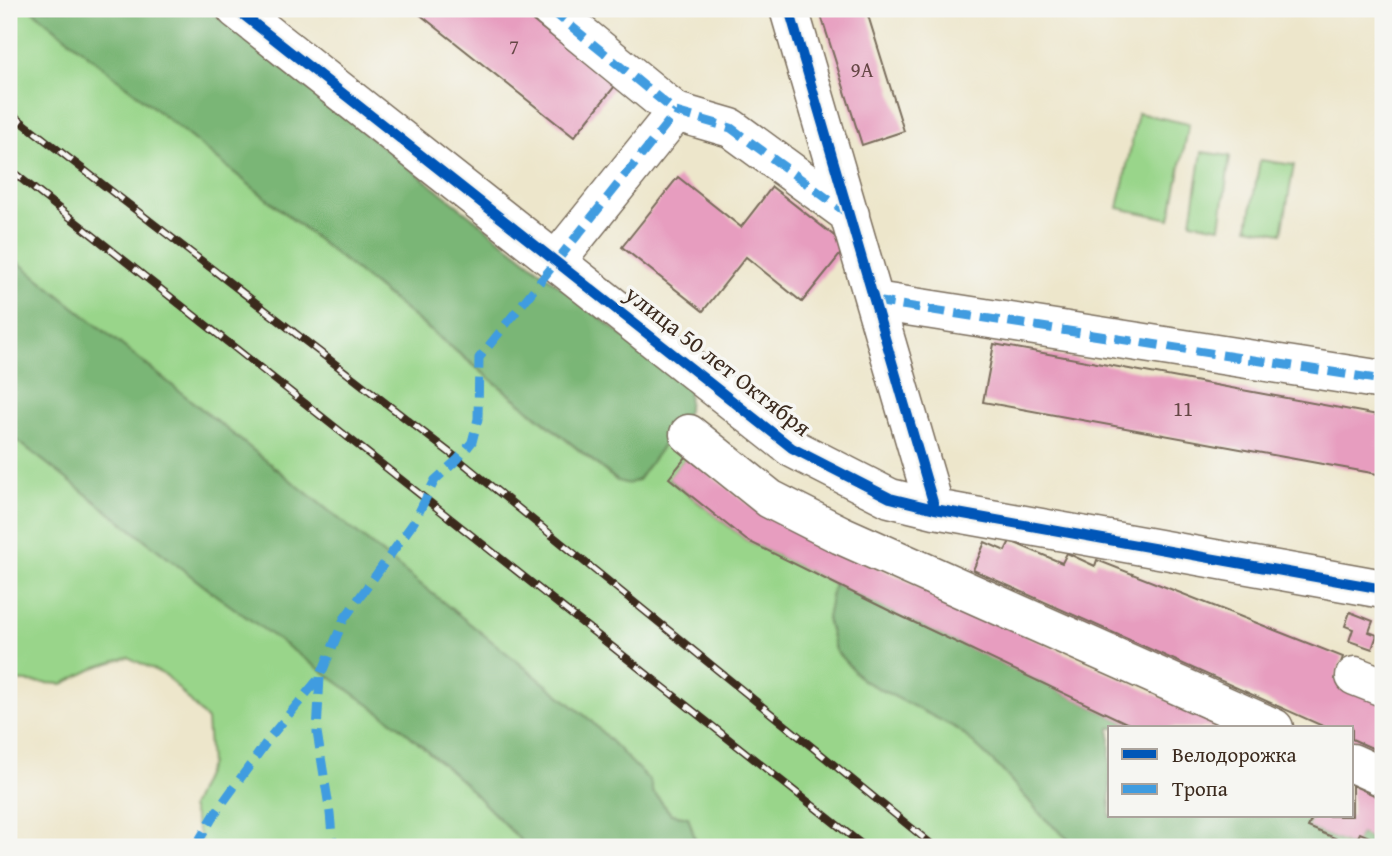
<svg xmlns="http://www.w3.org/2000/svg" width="1392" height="856" font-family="'Gentium Book Plus',serif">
	<rect width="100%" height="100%" fill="#f6f6f2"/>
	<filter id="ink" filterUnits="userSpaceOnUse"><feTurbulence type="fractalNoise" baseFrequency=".0143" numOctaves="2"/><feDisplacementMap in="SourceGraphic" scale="14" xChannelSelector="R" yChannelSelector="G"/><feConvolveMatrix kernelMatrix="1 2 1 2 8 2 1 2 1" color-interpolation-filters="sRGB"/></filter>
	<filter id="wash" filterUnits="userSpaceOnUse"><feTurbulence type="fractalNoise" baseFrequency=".00686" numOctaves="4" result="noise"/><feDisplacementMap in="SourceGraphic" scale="28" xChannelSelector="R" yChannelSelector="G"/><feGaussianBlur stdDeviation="1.57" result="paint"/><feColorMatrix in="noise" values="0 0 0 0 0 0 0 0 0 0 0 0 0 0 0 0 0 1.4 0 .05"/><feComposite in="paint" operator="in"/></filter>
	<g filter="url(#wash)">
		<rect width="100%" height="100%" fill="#ede6cb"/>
		<path fill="#99d58a" stroke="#6a8054" stroke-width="2" d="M9,9H31L617,481L638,480L665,441L686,457L669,479L746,540L834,583L827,618L835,650L862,680L958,729L1000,768L1043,817L1077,847H705L696,842L688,817L671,814L653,792L649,781L589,719L9,255Z
			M1138,113L1189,124L1170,219L1118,208Z
			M1202,152L1230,156L1220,227L1191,222Z
			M1260,160L1294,165L1282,233L1248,227Z
			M9,434L217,596L399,726L463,782L527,847H203L191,807L210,764L207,720L167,676L128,657L97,667L63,684L9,681Z"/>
		<path fill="#7ab676" stroke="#5a704a" stroke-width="2" d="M31,9H208L689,388L688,411L638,480L628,484L618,481Z
			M9,255L589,719L650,781L653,792L671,814L688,817L696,842L705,847H527L463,782L399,726L217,596L9,434Z
			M834,583L1137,728H1110V816H1313L1309,828L1354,846L1360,833L1383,843V847H1275L1248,840L1235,847H1077L1043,817L1000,768L958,729L862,680L835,650L827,618Z"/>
		<g id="blocks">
			<path fill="#e79dbf" d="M413,9H518L615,86L574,137Z
				M819,9H866L904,131L862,145Z
				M678,177L741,227L772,187L847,246L802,302L746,257L703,311L622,247Z
				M994,344L1383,416V475L983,402Z
				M686,457L763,515L1228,728H1137L888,610L746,540L669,478Z
				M1010,541L1062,563L1067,553L1095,566L1097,560L1343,657L1335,679L1383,699V753L1352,739V728H1327L973,570L985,542L1005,551Z
				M1350,612L1373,621L1369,632L1377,635L1372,649L1349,641L1353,629L1345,626Z
				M1352,785L1383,799V843L1360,833L1354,846L1308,827L1313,816H1352Z"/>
		</g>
	</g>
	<g filter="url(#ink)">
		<use href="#blocks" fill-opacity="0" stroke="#796c5b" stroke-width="2"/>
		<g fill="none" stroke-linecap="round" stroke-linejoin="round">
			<g stroke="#796c5b" stroke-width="41">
				<path id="minor" d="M236,9L792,448L890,498L935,509L1383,589
					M550,9L676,112L731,128L850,215
					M789,9L935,509
					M556,261L676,112
					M875,301L1383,380
					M689,434L770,499L841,535L1274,728
					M1355,676L1383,687
					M1352,763L1383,777"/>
			</g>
			<use href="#minor" stroke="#fff" stroke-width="38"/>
			<g stroke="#3b2a1e" stroke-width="8">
				<path id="rail" d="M9,112L458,459L935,847
					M9,169L865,847"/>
			</g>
			<use href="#rail" stroke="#f6f6f2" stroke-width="5" stroke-dasharray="16" stroke-linecap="butt"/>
			<path stroke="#3f9ce0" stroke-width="9" stroke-dasharray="18 9" stroke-linecap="butt" d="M550,9L676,112L731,128L847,213
				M875,301L1383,380
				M320,677L317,732L330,813L333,847
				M195,847L216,812L271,736L320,677L344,619L414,522L435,480L458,459L472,442L478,419L479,358L676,112"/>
			<g stroke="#f6f6f2" stroke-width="15">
				<path id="cycleway" d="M236,9L792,448L890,498L935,509L1383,589
					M789,9L935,509"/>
			</g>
			<use href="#cycleway" stroke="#0057b8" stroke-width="10"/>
		</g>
	</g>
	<g text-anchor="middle" stroke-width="7" stroke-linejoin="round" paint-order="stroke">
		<g font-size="21" fill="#664746">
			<text x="514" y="54">7</text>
			<text x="862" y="77">9А</text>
			<text x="1183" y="416">11</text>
		</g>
		<g font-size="24" fill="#3b2a1e" stroke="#f6f6f2">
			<text transform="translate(718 361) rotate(38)" y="8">улица 50 лет Октября</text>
		</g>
	</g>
	<rect width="1392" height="856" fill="none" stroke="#f6f6f2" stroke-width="35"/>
	<rect x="1108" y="726" width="245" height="91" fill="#f6f6f2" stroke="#aba49d" stroke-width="2"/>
	<rect x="1122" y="749" width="35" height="10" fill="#0057b8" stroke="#aba49d" stroke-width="2"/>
	<text x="1172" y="762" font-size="21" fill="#3b2a1e">Велодорожка</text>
	<rect x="1122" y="784" width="35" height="10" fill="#3f9ce0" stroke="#aba49d" stroke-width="2"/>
	<text x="1172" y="796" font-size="21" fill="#3b2a1e">Тропа</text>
</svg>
